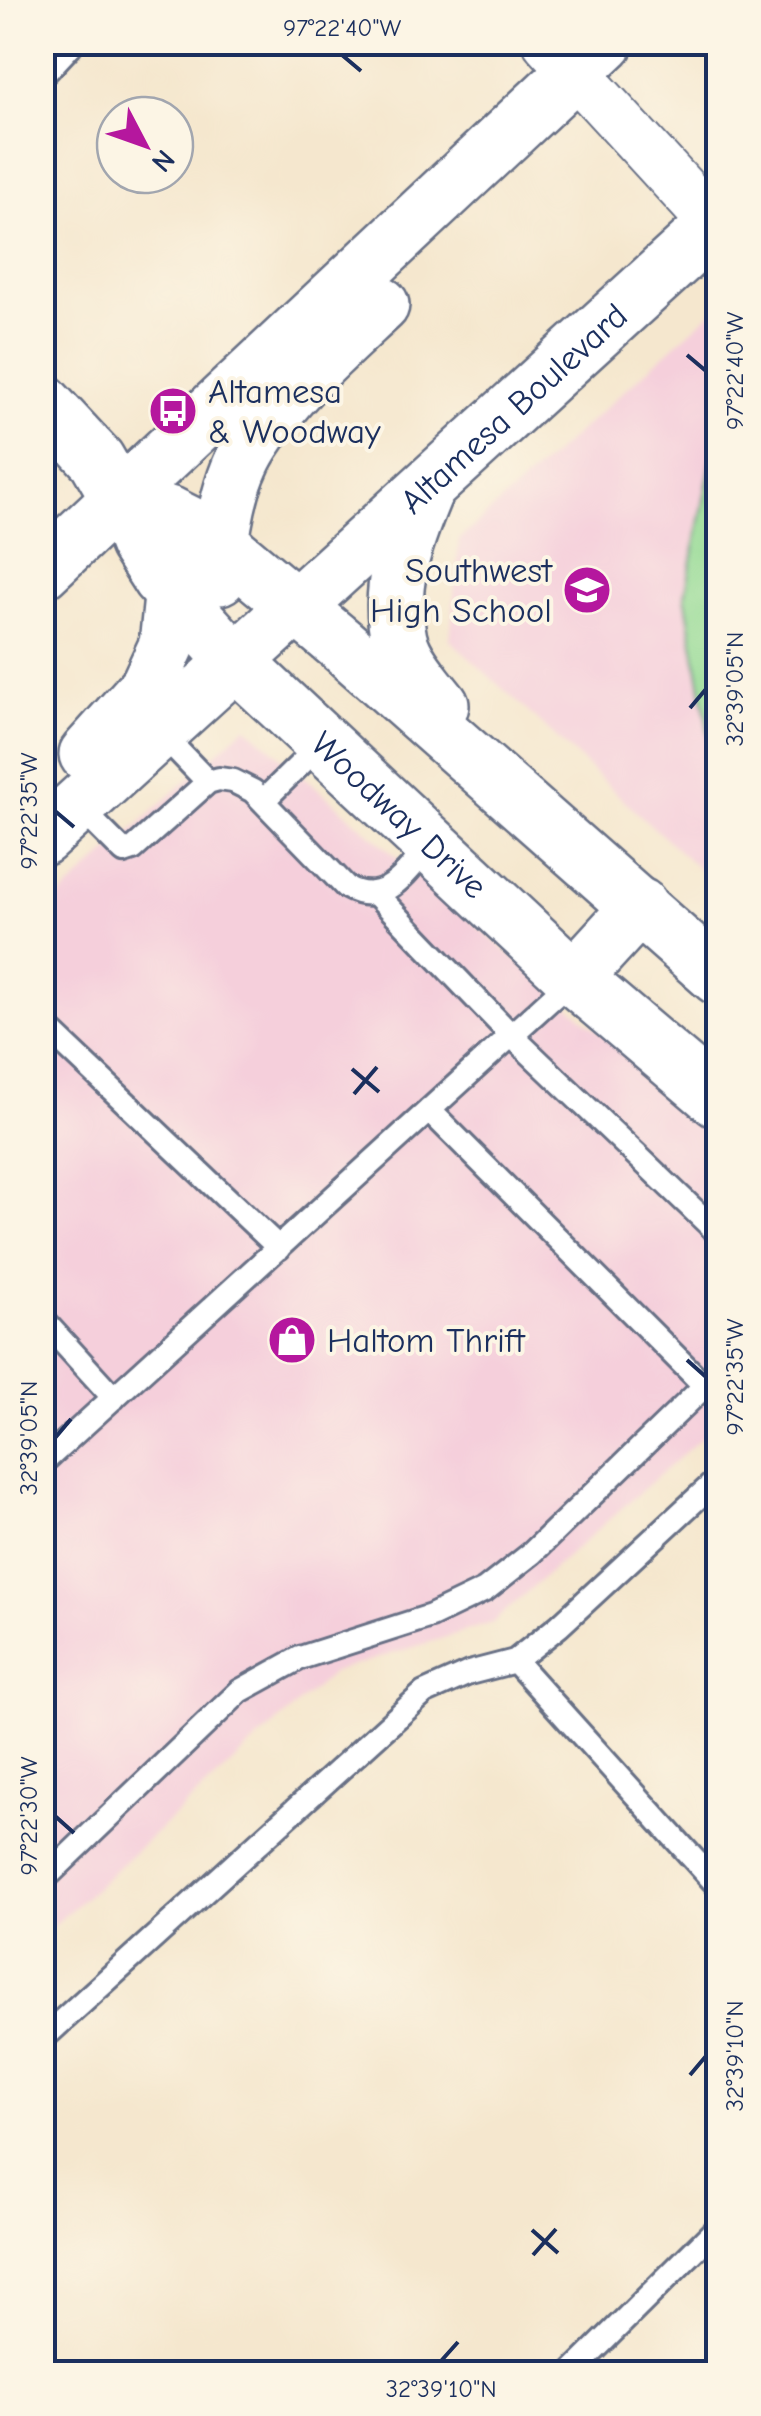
<svg xmlns="http://www.w3.org/2000/svg" width="761" height="2416" font-family="'Comic Neue',sans-serif">
	<rect width="100%" height="100%" fill="#fcf5e5"/>
	<filter id="ink" filterUnits="userSpaceOnUse"><feTurbulence type="fractalNoise" baseFrequency=".01" numOctaves="2"/><feDisplacementMap in="SourceGraphic" scale="20" xChannelSelector="R" yChannelSelector="G"/><feConvolveMatrix kernelMatrix="1 2 1 2 8 2 1 2 1" color-interpolation-filters="sRGB"/></filter>
	<filter id="wash" filterUnits="userSpaceOnUse"><feTurbulence type="fractalNoise" baseFrequency=".0048" numOctaves="4" result="noise"/><feDisplacementMap in="SourceGraphic" scale="40" xChannelSelector="R" yChannelSelector="G"/><feGaussianBlur stdDeviation="2.25" result="paint"/><feColorMatrix in="noise" values="0 0 0 0 0 0 0 0 0 0 0 0 0 0 0 0 0 1.4 0 .05"/><feComposite in="paint" operator="in"/></filter>
	<g filter="url(#wash)">
		<rect width="100%" height="100%" fill="#f5e7ce"/>
		<path fill="#f5cfdb" d="M718,306V887L450,640L459,540Z
			M246,726L718,1135V1423L492,1623L333,1672L43,1935V912Z"/>
		<path fill="#94da94" stroke="#588479" stroke-width="2.5" d="M718,430V788L685,595Z"/>
	</g>
	<g filter="url(#ink)">
		<g fill="none" stroke-linecap="round" stroke-linejoin="round">
			<g stroke="#676f85" stroke-width="28">
				<path id="lane" d="M42,76L70,46L66,42
					M159,731L208,782
					M263,801L322,743
					M78,806L124,852L133,849L208,782L219,779L233,781L253,791L346,887C385,909 407,871 431,844
					M376,894L511,1035L718,1233
					M42,1023L279,1248
					M429,1110L705,1386
					M42,1319L114,1398
					M42,1463L574,978
					M515,1661L718,1886
					M42,1881L240,1691L300,1658L431,1616L485,1590L532,1553L718,1373
					M42,2039L424,1693L469,1673L515,1661L559,1626L718,1479
					M570,2374L718,2227"/>
			</g>
			<g stroke="#676f85" stroke-width="52">
				<path id="street" d="M547,42L715,225"/>
			</g>
			<g stroke="#676f85" stroke-width="60">
				<g id="secondary">
					<path id="s1" d="M42,401L97,460L120,500L137,543L160,579L235,661L574,978L718,1100"/>
					<path d="M424,494C405,540 387,588 399,639C404,662 427,687 441,705"/>
					<path d="M120,500L171,515L209,534L342,645L718,977"/>
					<path d="M42,571L606,42"/>
					<path d="M219,577C220,533 229,479 253,442C286,390 337,346 381,305"/>
					<path d="M87,754L148,686L167,645L175,568"/>
					<path id="s2" d="M42,838L718,222"/>
					<path d="M574,978L640,906"/>
				</g>
			</g>
			<use href="#lane" stroke="#fff" stroke-width="22"/>
			<use href="#street" stroke="#fff" stroke-width="48"/>
			<use href="#secondary" stroke="#fff" stroke-width="55"/>
		</g>
	</g>
	<path fill="none" stroke="#1b2f5e" stroke-width="4" d="M342,55L361,71M687,355L706,371M690,708L706,689M55,811L74,827M352,1069L379,1092M354,1094L377,1067M687,1360L706,1377M55,1438L71,1419M55,1816L74,1833M690,2075L706,2056M532,2230L558,2253M533,2255L556,2229M441,2361L458,2342"/>
	<defs>
		<g id="bus-disc" transform="scale(2.5)"><circle r="9.5" fill="#b5179e" stroke="#fcf5e5"/><path d="M-5-6H5V4H4V6H2V4H-2V6H-4V4H-5ZM-3.5-4V0h7V-4ZM-3.5 1.2v1.5H-2V1.2ZM2 1.2v1.5H3.5V1.2Z" fill="#fff"/></g>
		<g id="school-disc" transform="scale(2.5)"><circle r="9.5" fill="#b5179e" stroke="#fcf5e5"/><path d="M0-5L7-2L0 1L-7-2ZM-4 1L0 2.5L4 1V4Q0 6-4 4Z" fill="#fff"/></g>
		<g id="shop-disc" transform="scale(2.5)"><circle r="9.5" fill="#b5179e" stroke="#fcf5e5"/><path d="M-5-2.5h2.3a2.7 3.5 0 0 1 5.4 0H5L5.5 6h-11ZM-1.5-2.5h3a1.5 2.3 0 0 0-3 0Z" fill="#fff"/></g>
	</defs>
	<g fill-rule="evenodd">
		<use href="#bus-disc" x="173" y="411"/>
		<use href="#school-disc" x="587" y="590"/>
		<use href="#shop-disc" x="292" y="1340"/>
	</g>
	<g text-anchor="middle" stroke-width="8" stroke-linejoin="round" paint-order="stroke">
		<g font-size="35" fill="#1b2f5e" stroke="#fcf5e5" text-anchor="start">
			<text x="208" y="403">Altamesa<tspan x="208" dy="40">&amp; Woodway</tspan></text>
			<text x="552" y="582" text-anchor="end">Southwest<tspan x="552" dy="40">High School</tspan></text>
			<text x="327" y="1352">Haltom Thrift</text>
		</g>
		<g font-size="35" fill="#1b2f5e" stroke="#fcf5e5">
			<text dy="12" stroke="none"><textPath href="#s2" startOffset="638">Altamesa Boulevard</textPath></text>
			<text dy="12" stroke="none"><textPath href="#s1" startOffset="552">Woodway Drive</textPath></text>
		</g>
	</g>
	<rect width="761" height="2416" fill="none" stroke="#fcf5e5" stroke-width="110"/>
	<g transform="translate(145 145) rotate(131)"><circle r="48" fill="#fcf5e5" stroke="#a2a6af" stroke-width="2.5"/>
	<path d="M0-8L18 38L0 25L-18 38Z" fill="#b5179e"/>
	<text y="-15" font-size="28" font-weight="bold" text-anchor="middle" fill="#1b2f5e">N</text>
	</g>
	<rect x="55" y="55" width="651" height="2306" fill="none" stroke="#1b2f5e" stroke-width="4"/>
	<g font-size="25" text-anchor="middle" fill="#1b2f5e">
		<text x="342" y="36">97°22'40"W</text>
		<text transform="translate(734 371) rotate(-90)" y="9">97°22'40"W</text>
		<text transform="translate(734 689) rotate(-90)" y="9">32°39'05"N</text>
		<text transform="translate(28 811) rotate(-90)" y="9">97°22'35"W</text>
		<text transform="translate(734 1377) rotate(-90)" y="9">97°22'35"W</text>
		<text transform="translate(28 1438) rotate(-90)" y="9">32°39'05"N</text>
		<text transform="translate(28 1816) rotate(-90)" y="9">97°22'30"W</text>
		<text transform="translate(734 2056) rotate(-90)" y="9">32°39'10"N</text>
		<text x="441" y="2397">32°39'10"N</text>
	</g>
</svg>
